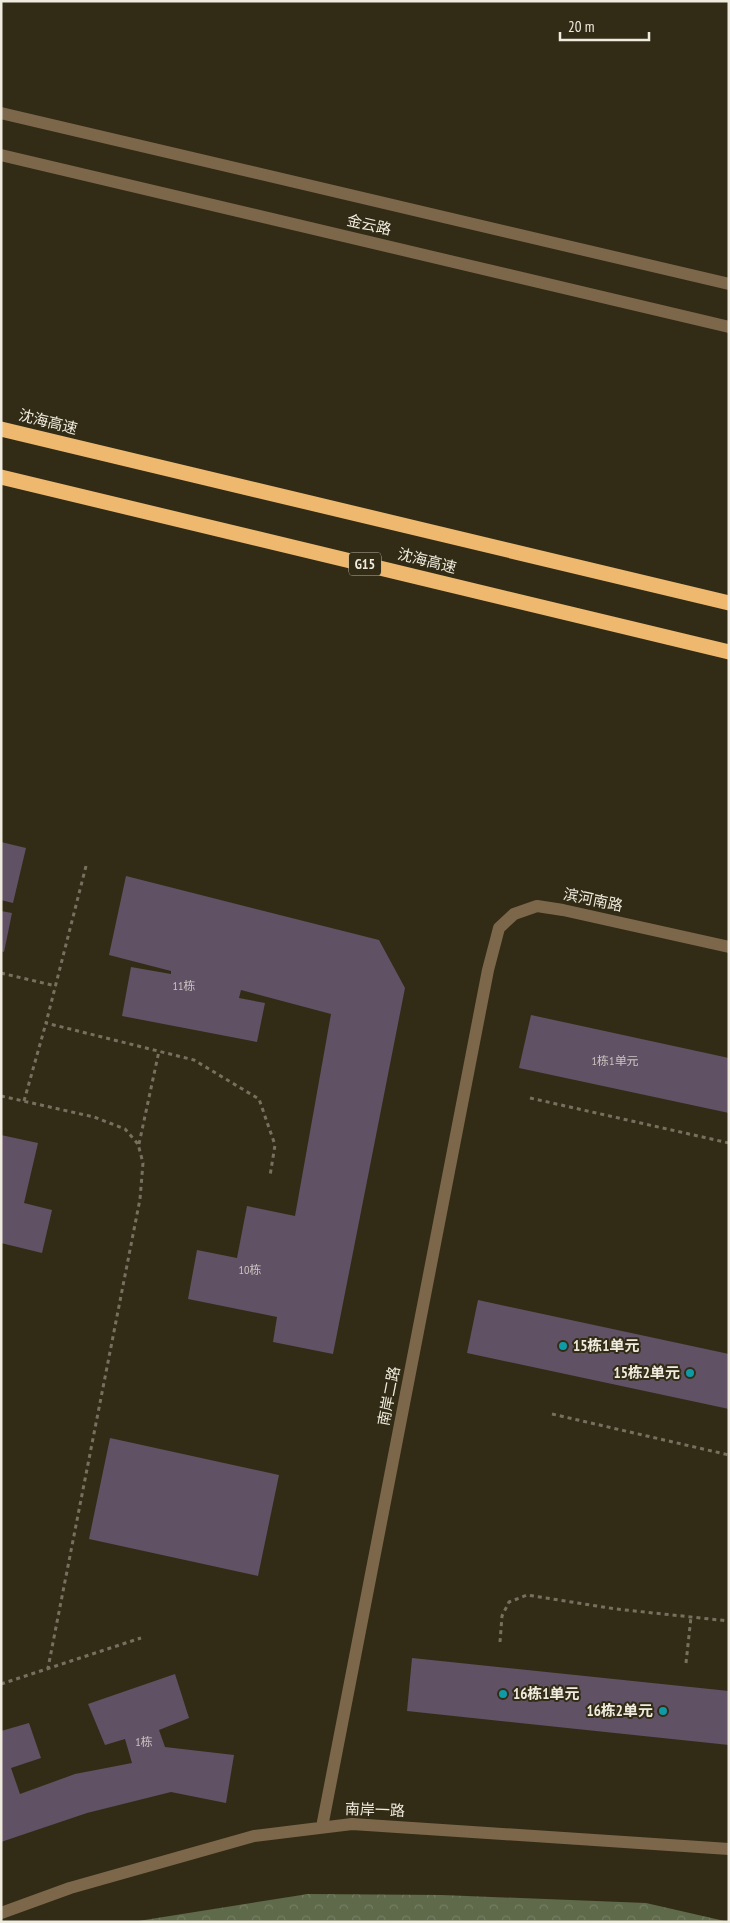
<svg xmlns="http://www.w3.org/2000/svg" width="730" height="1923" font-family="'PT Sans Narrow','Noto Sans SC',sans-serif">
	<defs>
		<pattern id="forest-crowns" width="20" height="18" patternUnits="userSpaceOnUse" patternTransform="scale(1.25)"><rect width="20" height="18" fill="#5e6a4a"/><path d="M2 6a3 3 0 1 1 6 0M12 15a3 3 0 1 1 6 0" fill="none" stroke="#757f64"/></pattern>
	</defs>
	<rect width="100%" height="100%" fill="#322c16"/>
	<path fill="url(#forest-crowns)" d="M308,1894L442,1895L646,1903L729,1922H132Z"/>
	<path fill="#615164" d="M1,842L26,848L13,903L1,900Z
		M126,876L379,940L405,988L333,1354L273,1342L277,1317L188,1299L197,1250L237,1258L247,1206L295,1216L331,1014L241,990L239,998L265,1003L257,1042L122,1016L131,967L171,974V971L109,955Z
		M1,911L12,913L4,952L1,951Z
		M531,1015L729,1058V1113L519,1068Z
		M1,1135L38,1143L24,1203L52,1210L42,1253L1,1243Z
		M478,1300L729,1354V1409L467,1353Z
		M110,1438L279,1475L258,1576L89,1539Z
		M412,1658L729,1691V1745L407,1711Z
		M175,1674L189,1718L159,1730L165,1747L234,1755L226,1803L171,1792L87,1813L1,1842V1731L29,1723L41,1758L11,1768L20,1794L75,1774L132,1763L125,1739L105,1745L88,1704Z"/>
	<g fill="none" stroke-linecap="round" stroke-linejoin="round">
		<path stroke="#76715e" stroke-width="3" stroke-dasharray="4 4" stroke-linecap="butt" d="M86,866L46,1023L194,1060L259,1099L275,1145L270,1176
			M1,973L56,986
			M1,1096L94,1117L125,1129L138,1144L143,1163L140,1199L48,1668
			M530,1098L729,1143
			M24,1101L46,1023
			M139,1144L159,1051
			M552,1414L729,1455
			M500,1642L502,1616L509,1602L527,1595L616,1609L729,1621
			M686,1663L691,1617
			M1,1684L141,1638"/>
		<path stroke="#7d674b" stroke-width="12" d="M1,113L729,284
			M1,155L729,327
			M322,1827L488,970L499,928L514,914L537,906L563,910L729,947
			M1,1913L70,1888L254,1836L352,1824L729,1849"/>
		<path stroke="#eeb86e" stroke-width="15" d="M1,429L729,603
			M1,477L729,652"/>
	</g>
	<g fill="#0f9aa8" stroke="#322c16" stroke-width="2">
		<circle cx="563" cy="1346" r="5"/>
		<circle cx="690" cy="1373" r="5"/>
		<circle cx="503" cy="1694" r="5"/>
		<circle cx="663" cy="1711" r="5"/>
	</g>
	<g text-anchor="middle" stroke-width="4" stroke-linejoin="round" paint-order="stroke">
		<g font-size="12" fill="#ccc4c0">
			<text x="184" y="990">11栋</text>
			<text x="615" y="1065">1栋1单元</text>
			<text x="250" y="1274">10栋</text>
			<text x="144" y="1746">1栋</text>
		</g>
		<rect fill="#322c16" stroke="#b6b2a2" stroke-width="1" x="349" y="552.5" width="32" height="23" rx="4"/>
		<g font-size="14" font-weight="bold" fill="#efebde">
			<text x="365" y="569">G15</text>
		</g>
		<g font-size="15" fill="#efebde" stroke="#322c16">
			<text transform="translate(369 225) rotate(13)" y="5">金云路</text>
			<text transform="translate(48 422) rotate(14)" y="5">沈海高速</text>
			<text transform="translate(427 561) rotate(14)" y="5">沈海高速</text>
			<text transform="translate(593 900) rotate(12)" y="5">滨河南路</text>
			<text transform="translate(389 1396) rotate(-79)" y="5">南岸二路</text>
			<text transform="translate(375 1810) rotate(2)" y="5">南岸一路</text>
		</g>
		<g font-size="15" font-weight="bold" fill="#efebde" stroke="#322c16" text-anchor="start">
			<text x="573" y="1351">15栋1单元</text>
			<text x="680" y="1378" text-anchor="end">15栋2单元</text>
			<text x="513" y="1699">16栋1单元</text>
			<text x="653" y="1716" text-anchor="end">16栋2单元</text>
		</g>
	</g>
	<rect width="730" height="1923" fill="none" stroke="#efebde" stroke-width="5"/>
	<path d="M560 32v8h89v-8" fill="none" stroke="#efebde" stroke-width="2.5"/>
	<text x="568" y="32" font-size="15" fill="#efebde" stroke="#322c16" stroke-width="4" paint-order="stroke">20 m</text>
</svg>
